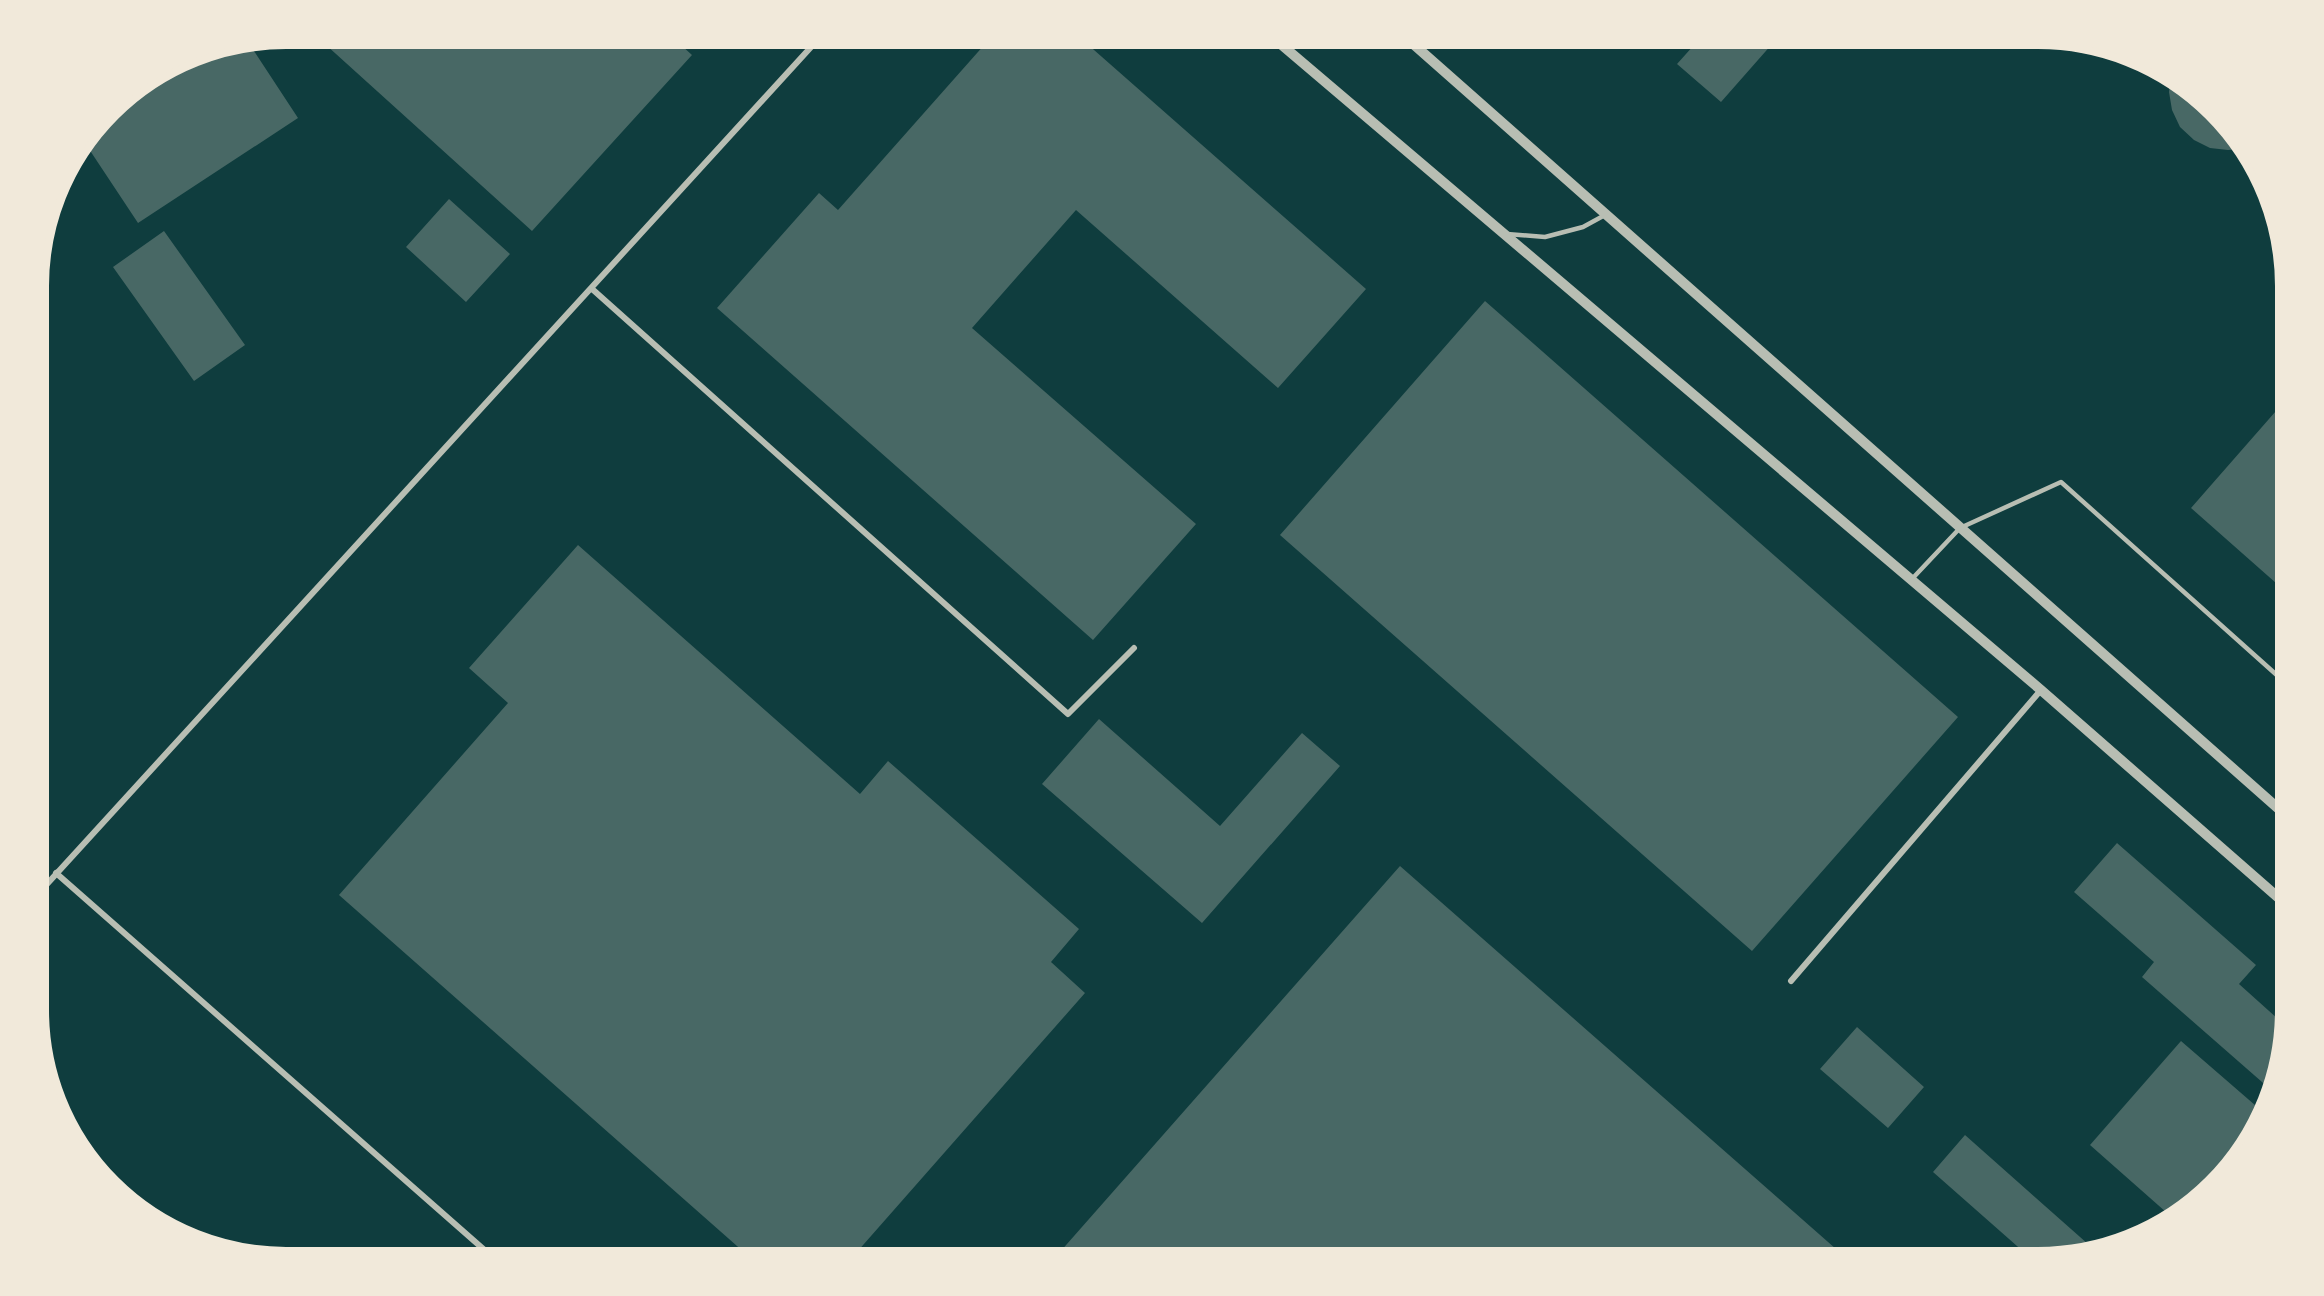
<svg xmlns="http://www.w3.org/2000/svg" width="2324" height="1296" font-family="'Alegreya Sans',sans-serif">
	<rect width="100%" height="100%" fill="#0f3d3e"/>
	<path fill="#486865" d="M315,35H670L692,55L532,231Z
		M993,35H1077L1366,289L1278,388L1076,210L972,328L1196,524L1093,640L717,308L819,193L838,210Z
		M1703,35H1780L1721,102L1677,64Z
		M248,42L298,118L138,223L85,143L120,97L190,54Z
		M2171,75L2247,147L2248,148L2228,150L2210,148L2194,140L2180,127L2172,110L2169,92Z
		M2261,175L2276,205L2278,214L2272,208L2264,192Z
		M449,199L510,254L466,302L406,247Z
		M164,231L245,345L194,381L113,267Z
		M1485,301L1958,717L1752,951L1280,535Z
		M2289,396V586L2285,591L2191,508Z
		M578,545L860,794L888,761L1079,929L1051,962L1085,993L849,1261H754L339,895L508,703L469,668Z
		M1099,719L1220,826L1302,733L1340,766L1202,923L1042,784Z
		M2117,843L2256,965L2239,984L2288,1028L2270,1089L2142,977L2154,962L2074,892Z
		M1400,866L1836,1249L1850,1261H1052Z
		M1857,1027L1924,1087L1888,1128L1820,1069Z
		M2181,1041L2263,1112L2256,1135L2175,1220L2090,1145Z
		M1965,1135L2097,1252L2054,1261H2034L1933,1172Z
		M134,1200L168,1231L161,1228L132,1202Z"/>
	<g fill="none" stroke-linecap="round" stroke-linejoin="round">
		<path stroke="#b8beb3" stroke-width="4.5" d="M1507,234L1545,237L1583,227L1605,215
			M1911,580L1960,528L2061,482L2289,686"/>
		<path stroke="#b8beb3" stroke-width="6" d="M591,288L1068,714L1134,648
			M56,873L497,1261
			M37,895L822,35
			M1791,981L2041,690"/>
		<path stroke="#b8beb3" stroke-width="10" d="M1270,35L2041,690L2289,907
			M1403,35L2289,818"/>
	</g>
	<path d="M0 0H2324V1296H0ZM286 45H2038A241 241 0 0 1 2279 286V1010A241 241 0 0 1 2038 1251H286A241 241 0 0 1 45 1010V286A241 241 0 0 1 286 45Z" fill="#f1e9da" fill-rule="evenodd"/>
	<path fill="none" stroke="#f1e9da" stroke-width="8" d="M286 45H2038A241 241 0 0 1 2279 286V1010A241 241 0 0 1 2038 1251H286A241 241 0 0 1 45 1010V286A241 241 0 0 1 286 45Z"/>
</svg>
